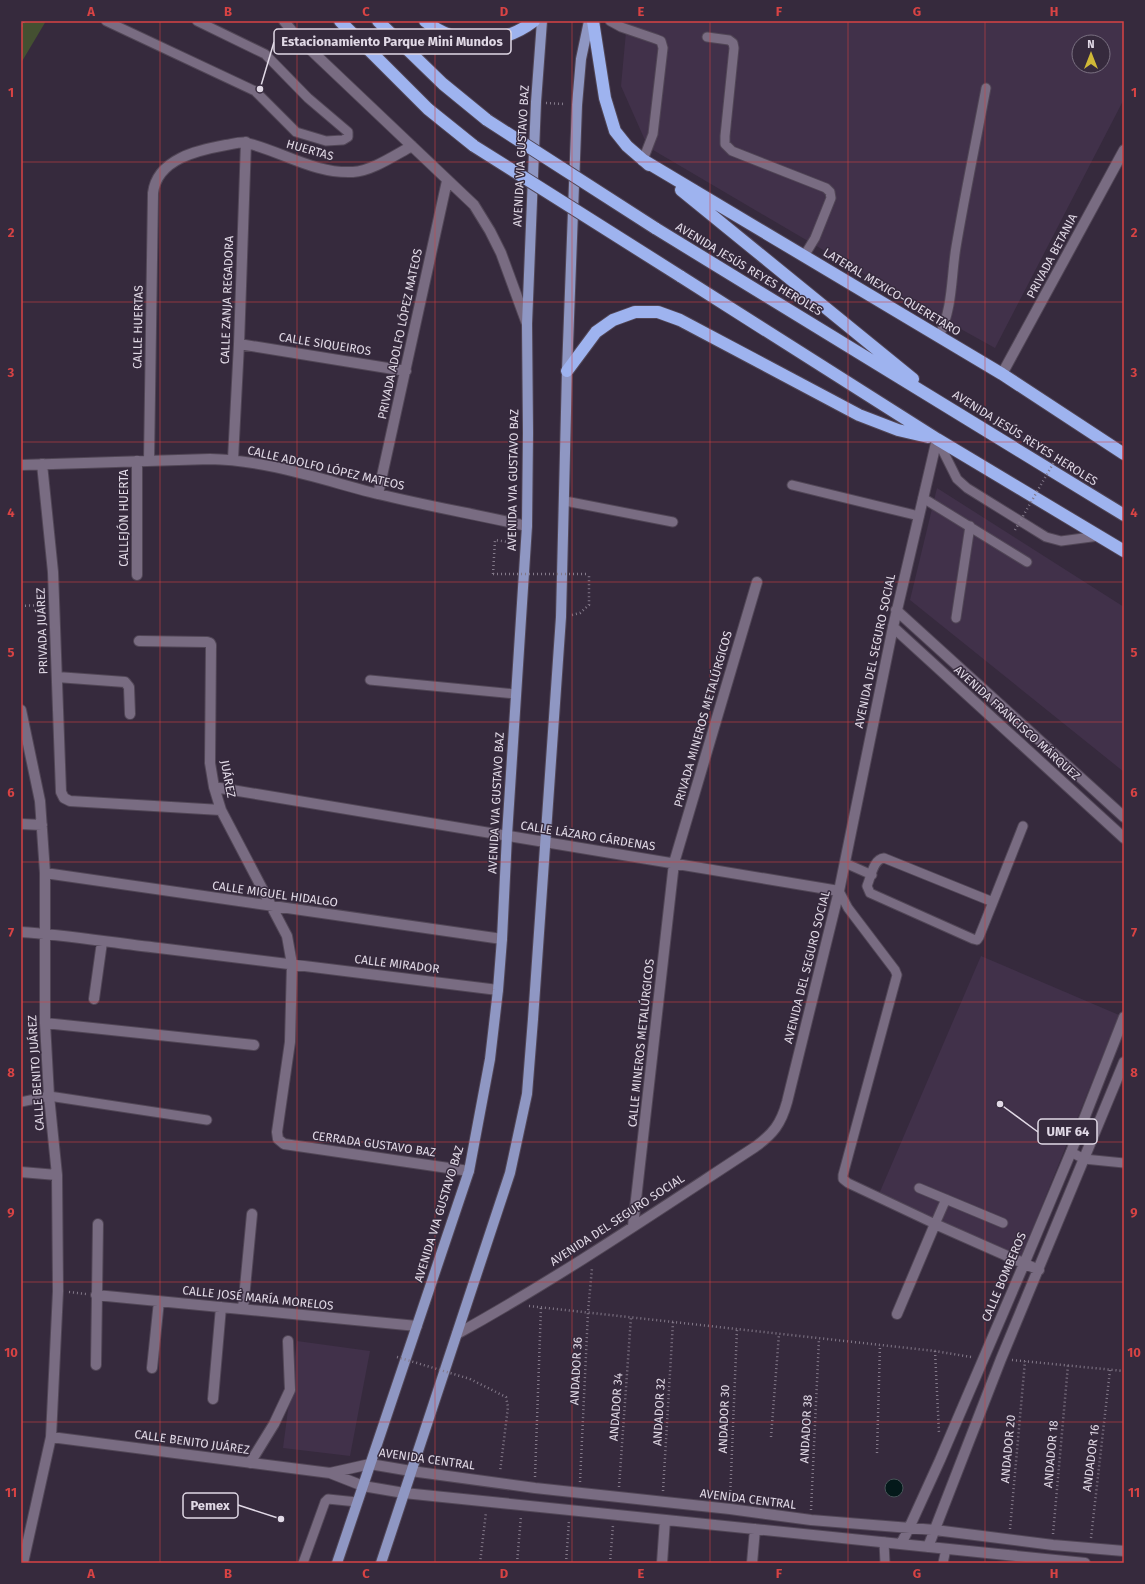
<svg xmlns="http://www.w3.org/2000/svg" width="1145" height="1584" font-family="'Fira Sans',sans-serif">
	<rect width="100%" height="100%" fill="#362a3d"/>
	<path fill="#41314a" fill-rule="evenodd" d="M627,21H1124V99L995,348L905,298L648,147L621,86ZM1079,42H1103V66H1079Z
		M937,488L1124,607V772L910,600Z
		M981,956L1119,1015L1020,1260L879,1194Z
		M297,1341L370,1351L350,1456L283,1448Z"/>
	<path fill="#445031" d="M21,21H46L21,63Z"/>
	<path fill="#04191a" stroke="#465357" d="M885 1488a9 9 0 1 1 18 0a9 9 0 1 1-18 0Z"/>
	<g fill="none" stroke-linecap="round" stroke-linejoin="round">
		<g stroke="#514656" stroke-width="11">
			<path id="lane" d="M106,21L255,91L296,132L326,141L343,140L348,137V132L308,98L265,54L197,21
				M610,21L621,27L656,39L661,41L663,48L653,134L643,160
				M707,37L729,40L733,43L734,48L725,136V144L732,151L826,188L830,192L831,198L815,238L804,256
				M939,336C953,308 951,277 956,247C965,194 976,141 986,88
				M937,439L957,479L967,488L1046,537L1061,541L1099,536
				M792,485L919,516
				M923,498L1027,562
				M565,501L673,522
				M956,618L970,526
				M370,680L516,694
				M884,858L993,902L979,937L977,940L973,939L870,893L867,886C871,877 873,859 884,858Z
				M845,863L872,875
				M839,891L848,908L895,970L897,975L843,1175V1179L848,1183L935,1224L946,1199
				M993,902L1023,826
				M21,1102L49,1096L207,1120
				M1071,1152L1084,1159L1124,1163
				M919,1188L1003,1223
				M884,1542L885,1563
				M303,1563L325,1502L328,1499L357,1502
				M943,1563L946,1549"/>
		</g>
		<g stroke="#514656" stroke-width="12">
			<path id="street" d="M284,21L296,36L474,205L490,231L501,253L527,324
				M239,344L406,371
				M1002,374L1124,150
				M233,459L239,344L246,142
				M137,461V575
				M149,461L153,193C157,159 198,150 226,145C233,144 241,141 247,143C283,152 315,174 353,172C372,171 395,155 412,146
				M42,464L53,572L61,792L64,798L70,801L221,810
				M21,465L210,459C264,460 317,478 370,492C422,505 474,514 527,526
				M378,494L447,181
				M139,641L207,642L210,643L211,645L210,763L214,787L221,810L287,936L292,964L290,1042L277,1132L278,1139L284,1144L469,1171
				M57,677L125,682L129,687L130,714
				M21,710L40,801L45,873V1023L49,1096L57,1175L58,1291L51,1437L23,1563
				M214,787L839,891
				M21,824L42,825
				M45,873L502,939
				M21,932C67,935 113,943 159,948C272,961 385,975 498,990
				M94,999L102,942
				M45,1023L254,1045
				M21,1172L57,1175
				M633,1226L674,863L757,582
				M96,1295L417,1326
				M243,1309L252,1214
				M897,1314L935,1224L1039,1270
				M457,1334C560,1277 657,1211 755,1147C773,1134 781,1124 787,1102L839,891L893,627
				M96,1365L98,1224
				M152,1368L159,1301
				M213,1399L221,1307
				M51,1437L330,1473L363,1486L404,1493L1085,1563
				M250,1463L274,1424L290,1390L288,1341
				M330,1473L370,1464L411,1471L535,1488L730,1509L811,1520L935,1530L1053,1545L1124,1551
				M901,1544L909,1528L940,1460L1024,1264L1071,1152L1124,1017
				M928,1547L1001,1359L1124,1062
				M662,1563L665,1520
				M752,1563L755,1529"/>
		</g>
		<g stroke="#514656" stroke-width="12">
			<path id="secondary" d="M937,439L893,627L1124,838
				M896,610L1124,817"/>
		</g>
		<g stroke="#514656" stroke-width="12">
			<path id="primary" d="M337,1563L469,1171L490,1059L498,990L502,939L507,835L527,526L528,433L527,324L536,102L542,21
				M381,1563L510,1173L527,1094L533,1019L561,617L567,371L577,105L581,59L589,21"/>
		</g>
		<g stroke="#514656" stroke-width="14">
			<path id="highway" d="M340,21L428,109L474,146
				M378,21L443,84L487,120
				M425,21C458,47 501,46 534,21
				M593,21L605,98L615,131L627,146L649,165
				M643,160L1002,374L1124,454
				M681,190L913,379
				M655,228L1124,515
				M680,276L937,439L1124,551
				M567,371L596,332L613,320L635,312H658L680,320L859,415L898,430L928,437"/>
		</g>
		<path stroke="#847a8a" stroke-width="2.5" stroke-dasharray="1 3" stroke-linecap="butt" d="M21,26L24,21
			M546,103L565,104
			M1023,439L1030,436L1058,455
			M493,574L495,540L515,543
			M21,606L42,605
			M572,615L580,613L589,605V574
			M69,1292L86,1294
			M529,1306L935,1351L971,1357
			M935,1351L939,1433
			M1012,1360L1124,1371
			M470,1379L506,1397L508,1407L500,1472
			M771,1437L779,1334
			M877,1453L880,1345
			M535,1477L541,1307
			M580,1482L588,1312L592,1268
			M619,1487L631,1317
			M663,1491L673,1322
			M730,1499L737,1329
			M811,1510L819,1339
			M1010,1529L1025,1361
			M1053,1534L1068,1365
			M1091,1538L1110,1370
			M480,1563L486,1512
			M517,1563L521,1516
			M566,1563L569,1521
			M610,1563L613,1525"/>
		<use href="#lane" stroke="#796c82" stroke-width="9"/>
		<use href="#street" stroke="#796c82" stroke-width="10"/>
		<use href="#secondary" stroke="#796c82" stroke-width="10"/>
		<use href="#primary" stroke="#8f97c3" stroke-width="10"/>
		<use href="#highway" stroke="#9eb3ef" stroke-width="12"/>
		<g stroke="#514656" stroke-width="14" stroke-linecap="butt">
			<path id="highway-bridge" d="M487,120L655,228
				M474,146L680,276"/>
		</g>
		<path stroke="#847a8a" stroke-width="2.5" stroke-dasharray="1 3" stroke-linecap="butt" d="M1015,530L1058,455
			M493,574H589
			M397,1357L470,1379"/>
		<use href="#highway-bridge" stroke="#9eb3ef" stroke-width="12"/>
	</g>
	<path fill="none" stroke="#d84344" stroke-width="1" stroke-opacity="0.55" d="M160,21V1563M297,21V1563M435,21V1563M572,21V1563M710,21V1563M848,21V1563M985,21V1563M21,162H1124M21,302H1124M21,442H1124M21,582H1124M21,722H1124M21,862H1124M21,1002H1124M21,1142H1124M21,1282H1124M21,1422H1124"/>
	<g text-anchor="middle" stroke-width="3" stroke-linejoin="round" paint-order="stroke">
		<g font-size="12" fill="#e1d9e6" stroke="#362a3d">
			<text transform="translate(310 150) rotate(16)" y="4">HUERTAS</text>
			<text transform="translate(521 156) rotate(-87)" y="4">AVENIDA VIA GUSTAVO BAZ</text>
			<text transform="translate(1052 256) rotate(-62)" y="4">PRIVADA BETANIA</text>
			<text transform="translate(749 269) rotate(31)" y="4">AVENIDA JESÚS REYES HEROLES</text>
			<text transform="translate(892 292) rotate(31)" y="4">LATERAL MEXICO-QUERETARO</text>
			<text transform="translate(227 300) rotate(-88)" y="4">CALLE ZANJA REGADORA</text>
			<text transform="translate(138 327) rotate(-89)" y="4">CALLE HUERTAS</text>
			<text transform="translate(400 334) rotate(-78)" y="4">PRIVADA ADOLFO LÓPEZ MATEOS</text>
			<text transform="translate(325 344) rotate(9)" y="4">CALLE SIQUEIROS</text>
			<text transform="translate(1025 438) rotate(32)" y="4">AVENIDA JESÚS REYES HEROLES</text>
			<text transform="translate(326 468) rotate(13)" y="4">CALLE ADOLFO LÓPEZ MATEOS</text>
			<text transform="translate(513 480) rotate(-89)" y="4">AVENIDA VIA GUSTAVO BAZ</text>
			<text transform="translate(124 518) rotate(-90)" y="4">CALLEJÓN HUERTA</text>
			<text transform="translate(42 631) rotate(-92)" y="4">PRIVADA JUÁREZ</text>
			<text transform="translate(875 651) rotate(-78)" y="4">AVENIDA DEL SEGURO SOCIAL</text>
			<text transform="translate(703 719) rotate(-74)" y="4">PRIVADA MINEROS METALÚRGICOS</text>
			<text transform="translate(1017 723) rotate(42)" y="4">AVENIDA FRANCISCO MÁRQUEZ</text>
			<text transform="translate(228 779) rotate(79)" y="4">JUÁREZ</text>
			<text transform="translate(496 803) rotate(-87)" y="4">AVENIDA VIA GUSTAVO BAZ</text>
			<text transform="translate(588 836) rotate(9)" y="4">CALLE LÁZARO CÁRDENAS</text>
			<text transform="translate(275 894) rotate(8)" y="4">CALLE MIGUEL HIDALGO</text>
			<text transform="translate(397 964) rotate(7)" y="4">CALLE MIRADOR</text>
			<text transform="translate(807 967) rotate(-76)" y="4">AVENIDA DEL SEGURO SOCIAL</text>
			<text transform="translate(641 1043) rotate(-84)" y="4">CALLE MINEROS METALÚRGICOS</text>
			<text transform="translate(36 1073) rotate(-94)" y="4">CALLE BENITO JUÁREZ</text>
			<text transform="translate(374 1144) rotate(8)" y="4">CERRADA GUSTAVO BAZ</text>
			<text transform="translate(439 1214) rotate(-73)" y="4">AVENIDA VIA GUSTAVO BAZ</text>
			<text transform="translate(617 1220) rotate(-33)" y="4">AVENIDA DEL SEGURO SOCIAL</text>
			<text transform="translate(1004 1277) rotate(-67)" y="4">CALLE BOMBEROS</text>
			<text transform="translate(258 1298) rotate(6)" y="4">CALLE JOSÉ MARÍA MORELOS</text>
			<text transform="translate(576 1371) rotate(-87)" y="4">ANDADOR 36</text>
			<text transform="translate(616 1407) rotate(-86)" y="4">ANDADOR 34</text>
			<text transform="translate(659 1412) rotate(-87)" y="4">ANDADOR 32</text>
			<text transform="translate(724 1419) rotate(-88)" y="4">ANDADOR 30</text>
			<text transform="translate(806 1429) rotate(-87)" y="4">ANDADOR 38</text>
			<text transform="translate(192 1442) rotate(8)" y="4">CALLE BENITO JUÁREZ</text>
			<text transform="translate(1008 1449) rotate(-85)" y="4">ANDADOR 20</text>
			<text transform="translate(1051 1454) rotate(-85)" y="4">ANDADOR 18</text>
			<text transform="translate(1091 1458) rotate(-83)" y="4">ANDADOR 16</text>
			<text transform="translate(427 1459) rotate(8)" y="4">AVENIDA CENTRAL</text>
			<text transform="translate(748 1499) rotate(7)" y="4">AVENIDA CENTRAL</text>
		</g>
	</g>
	<path fill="none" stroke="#e1d9e6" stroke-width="1.5" d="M260 89L274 42M1000 1104L1038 1132M281 1519L238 1505"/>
	<g fill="#e1d9e6" stroke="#362a3d" stroke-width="1.5">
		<circle cx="260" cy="89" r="4"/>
		<circle cx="1000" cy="1104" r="4"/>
		<circle cx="281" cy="1519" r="4"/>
	</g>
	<g fill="#362a3d" stroke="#e1d9e6" stroke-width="1.5">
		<rect x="274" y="29" width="237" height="25" rx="4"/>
		<rect x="1038" y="1119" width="59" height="25" rx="4"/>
		<rect x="183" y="1493" width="55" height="25" rx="4"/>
	</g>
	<g font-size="13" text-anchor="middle" font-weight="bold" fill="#e1d9e6">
		<text x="392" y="46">Estacionamiento Parque Mini Mundos</text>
		<text x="1068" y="1136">UMF 64</text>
		<text x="210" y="1510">Pemex</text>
	</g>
	<rect width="1145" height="1584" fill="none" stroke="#362a3d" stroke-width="44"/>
	<g transform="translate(1091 54)"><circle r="19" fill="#362a3d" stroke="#7a7081"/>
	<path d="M0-3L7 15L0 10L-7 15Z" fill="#d0b837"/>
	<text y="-6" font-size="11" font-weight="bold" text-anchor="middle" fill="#e1d9e6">N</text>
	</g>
	<rect x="22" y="22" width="1101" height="1540" fill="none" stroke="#d84344" stroke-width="1.5"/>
	<g font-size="13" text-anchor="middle" font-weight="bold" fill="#d84344">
		<text x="91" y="16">A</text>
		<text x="228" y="16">B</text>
		<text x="366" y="16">C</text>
		<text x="504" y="16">D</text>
		<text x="641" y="16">E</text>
		<text x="779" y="16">F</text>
		<text x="917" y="16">G</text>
		<text x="1054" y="16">H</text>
		<text x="11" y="97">1</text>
		<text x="1134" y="97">1</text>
		<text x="11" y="237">2</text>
		<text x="1134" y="237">2</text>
		<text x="11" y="377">3</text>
		<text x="1134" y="377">3</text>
		<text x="11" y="517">4</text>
		<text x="1134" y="517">4</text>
		<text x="11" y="657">5</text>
		<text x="1134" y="657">5</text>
		<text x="11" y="797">6</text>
		<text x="1134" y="797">6</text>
		<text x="11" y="937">7</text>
		<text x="1134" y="937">7</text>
		<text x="11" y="1077">8</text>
		<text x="1134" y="1077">8</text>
		<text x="11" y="1217">9</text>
		<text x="1134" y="1217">9</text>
		<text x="11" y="1357">10</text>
		<text x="1134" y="1357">10</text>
		<text x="11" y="1497">11</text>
		<text x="1134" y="1497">11</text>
		<text x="91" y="1578">A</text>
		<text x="228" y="1578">B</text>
		<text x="366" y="1578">C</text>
		<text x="504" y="1578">D</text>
		<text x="641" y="1578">E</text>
		<text x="779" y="1578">F</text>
		<text x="917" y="1578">G</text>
		<text x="1054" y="1578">H</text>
	</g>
</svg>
